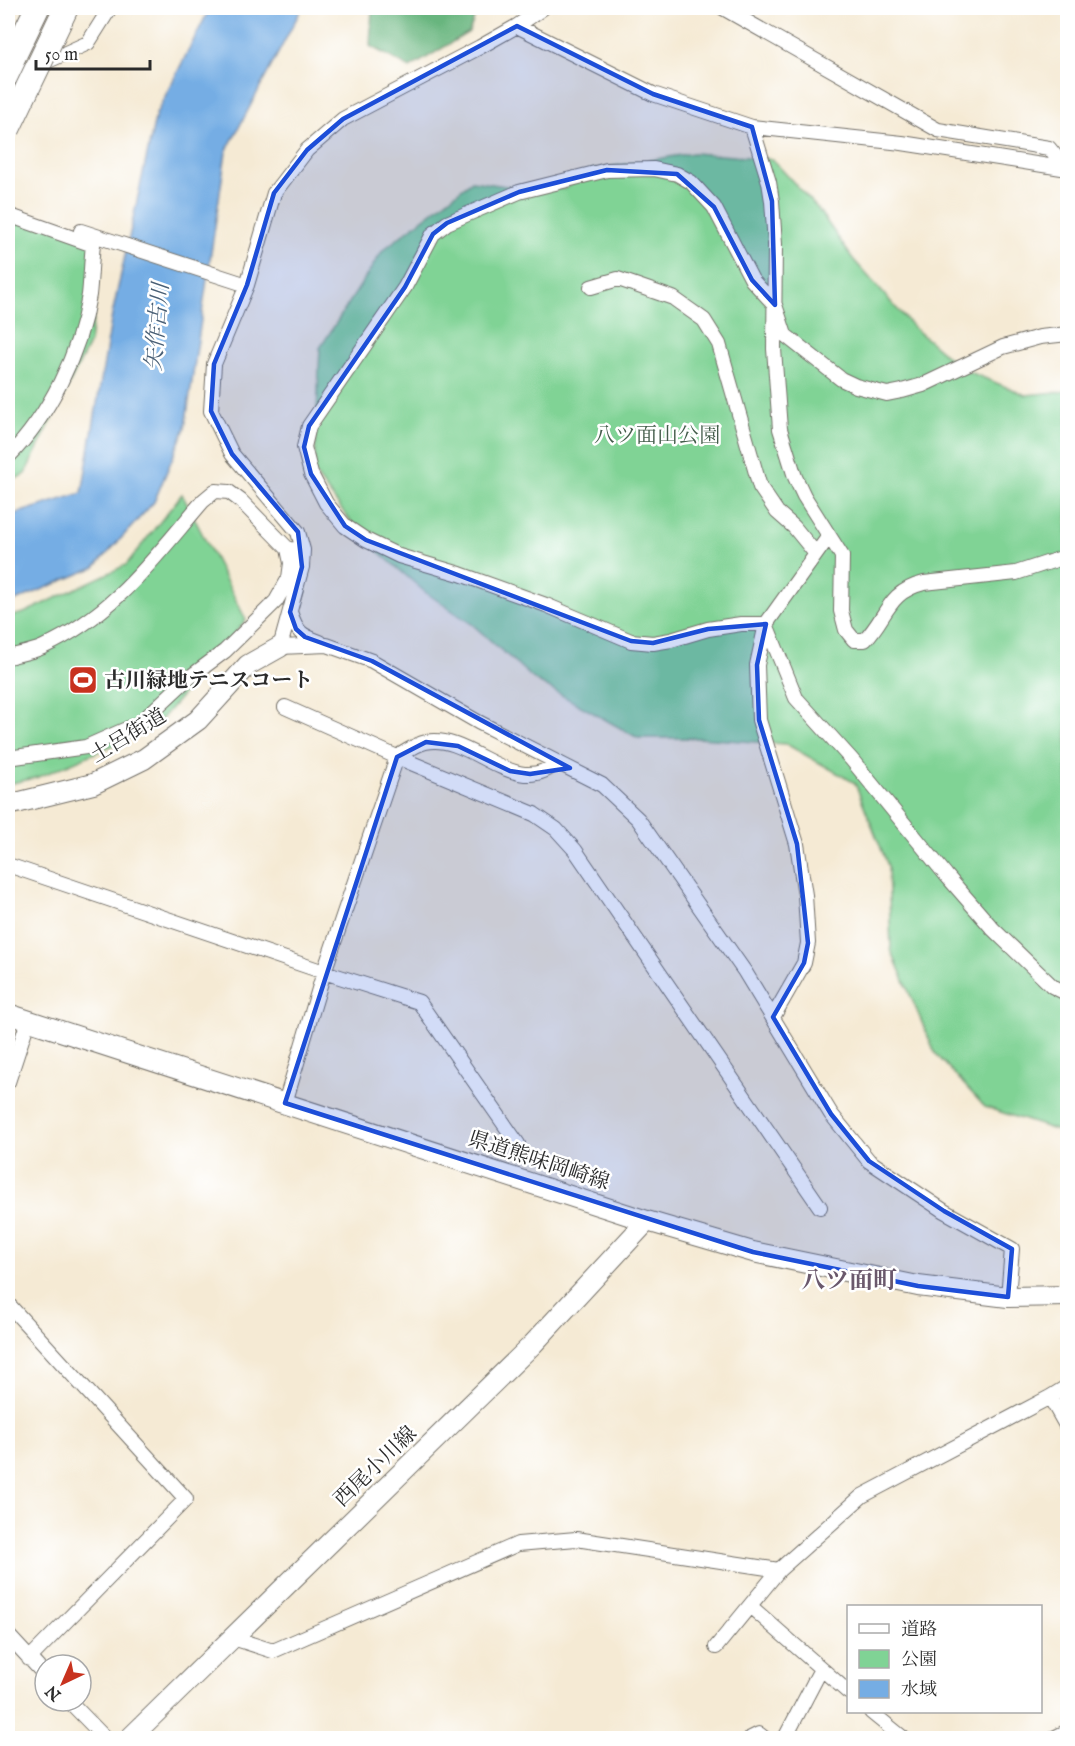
<svg xmlns="http://www.w3.org/2000/svg" width="1075" height="1746" font-family="'IM FELL English','Noto Serif JP',serif">
	<rect width="100%" height="100%" fill="#fff"/>
	<filter id="ink" filterUnits="userSpaceOnUse"><feTurbulence type="fractalNoise" baseFrequency=".0167" numOctaves="2"/><feDisplacementMap in="SourceGraphic" scale="12" xChannelSelector="R" yChannelSelector="G"/><feConvolveMatrix kernelMatrix="1 2 1 2 8 2 1 2 1" color-interpolation-filters="sRGB"/></filter>
	<filter id="wash" filterUnits="userSpaceOnUse"><feTurbulence type="fractalNoise" baseFrequency=".008" numOctaves="4" result="noise"/><feDisplacementMap in="SourceGraphic" scale="24" xChannelSelector="R" yChannelSelector="G"/><feGaussianBlur stdDeviation="1.35" result="paint"/><feColorMatrix in="noise" values="0 0 0 0 0 0 0 0 0 0 0 0 0 0 0 0 0 1.4 0 .05"/><feComposite in="paint" operator="in"/></filter>
	<g filter="url(#wash)">
		<rect width="100%" height="100%" fill="#f5ead4"/>
		<path fill="#80d395" stroke="#567f60" stroke-width="1.5" d="M693,153L772,159L818,209L853,259L913,327L962,369L1026,395L1067,391V1134L985,1107L935,1053L891,950L888,866L855,783L786,744L699,738H638L536,681L473,625L425,592L365,540L314,473L320,348L383,250L472,181L512,187L564,189L592,170Z
			M8,210L80,235L102,253L90,342L25,474L8,483Z
			M182,494L246,620L155,727L39,777L8,784V617L24,613L126,565Z"/>
		<path fill="#68b57e" stroke="#4a7054" stroke-width="1.5" d="M372,8H478L469,32L410,68L370,46Z"/>
		<path fill="#75ade4" stroke="#506c88" stroke-width="1.5" d="M210,8H302L226,152L185,428L154,502L95,567L8,604V516L82,493L112,315L156,114Z"/>
	</g>
	<g filter="url(#ink)">
		<g fill="none" stroke-linecap="round" stroke-linejoin="round">
			<g stroke="#726e66" stroke-width="16">
				<path id="street" d="M543,8L517,26L480,47L343,119L307,150L274,193L247,285L214,364L211,411L232,454L298,532L303,550L302,567L280,647L327,645L372,661L478,722L602,785L638,819L745,972L831,1114L869,1161L944,1211L1012,1249L1008,1297
					M723,8L938,130L1049,148L1066,169
					M517,26L653,94L752,127L902,143L1068,169
					M8,79L88,43L110,8
					M752,127L769,182L772,201L775,244L774,349L780,429L795,477L804,496L842,556L841,611L846,630L854,640H865C888,616 887,592 924,583L1016,573L1068,556
					M8,215L93,245C91,261 91,278 89,295C80,353 49,416 8,457
					M81,231L247,285
					M591,287L618,279L673,298L704,320L719,344L760,487L777,512L794,527L816,554
					M290,612C297,632 300,635 320,642
					M766,624H741L708,629L671,640L653,643L631,641L546,605L460,574L399,556L366,540L345,526L326,503L311,474L304,447L309,426L405,287L433,234L447,223L519,192L607,170L654,169L677,174L691,182L714,207L752,280L775,305L785,335L841,379L856,386L887,394L902,391L923,385L1003,347L1040,337L1068,334
					M766,624L796,698L852,760L946,875L993,929L1052,986L1068,994
					M8,657C19,654 32,652 43,647C115,614 153,559 203,501L215,491L229,492L241,501L288,549L303,550
					M285,707L397,757L534,814L556,829L575,850L820,1207
					M8,758L86,747L140,723L186,680L225,651L276,601L289,578L291,563L288,549
					M8,865L324,972L419,1002L518,1144
					M773,1017L804,963L808,943L805,895L797,844L759,720L757,665L766,624L829,536
					M8,1082L28,1021
					M285,1103L324,972L397,757C405,752 416,744 426,742C470,732 516,801 557,762
					M8,1304L186,1499L29,1659
					M1050,1397L1068,1429
					M750,1606L848,1692
					M8,1635L45,1675
					M233,1638L273,1651L518,1544L576,1539L779,1570
					M716,1647L779,1570L862,1496L1050,1397L1068,1386
					M69,1701L105,1738
					M871,1712L903,1738
					M751,1738L759,1734L764,1738
					M785,1738L821,1669
					M1054,1738L1068,1731"/>
			</g>
			<g stroke="#726e66" stroke-width="22">
				<path id="secondary" d="M8,805L93,784L144,759L198,720L248,665L280,647
					M8,1014L647,1221L753,1252L918,1286L1008,1297L1068,1296
					M130,1738L533,1344L647,1221"/>
			</g>
			<g stroke="#726e66" stroke-width="26">
				<path id="highway" d="M8,68L37,8"/>
			</g>
			<use href="#street" stroke="#fff" stroke-width="14"/>
			<use href="#secondary" stroke="#fff" stroke-width="20"/>
			<use href="#highway" stroke="#fff" stroke-width="24"/>
			<g stroke="#726e66" stroke-width="26" stroke-linecap="butt">
				<path id="highway-bridge" d="M8,129L66,8"/>
			</g>
			<use href="#highway-bridge" stroke="#fff" stroke-width="24"/>
		</g>
	</g>
	<path fill="#1d4ed8" fill-opacity="0.2" stroke="#1d4ed8" stroke-width="4.5" stroke-linejoin="round" d="M517,26L653,94L752,127L772,201L775,305L752,280L714,207L677,174L607,170L519,192L447,223L433,234L405,287L309,426L304,447L311,474L345,526L366,540L631,641L653,643L708,629L766,624L757,665L759,720L797,844L808,943L804,963L773,1017L831,1114L869,1161L944,1211L1012,1249L1008,1297L918,1286L753,1252L285,1103L397,757L426,742L458,746L510,771L530,774L570,768L372,661L305,637L296,629L290,612L302,567L298,532L232,454L211,411L214,364L247,285L274,193L307,150L343,119Z"/>
	<defs>
		<g id="stadium-square" transform="scale(1.5)"><rect x="-9" y="-9" width="18" height="18" rx="4" fill="#c8321e" stroke="#fff"/><path d="M0-5a6.5 5 0 1 0 0 10a6.5 5 0 1 0 0-10ZM-3.5-1.8h7v3.6h-7Z" fill="#fff"/></g>
	</defs>
	<g fill-rule="evenodd">
		<use href="#stadium-square" x="83" y="680"/>
	</g>
	<g text-anchor="middle" stroke-width="5" stroke-linejoin="round" paint-order="stroke">
		<g font-size="21" fill="#445d4b" stroke="#fff">
			<text x="657" y="442">八ツ面山公園</text>
		</g>
		<g font-size="21" font-weight="bold" fill="#2b2b2b" stroke="#fff" text-anchor="start">
			<text x="104" y="687">古川緑地テニスコート</text>
		</g>
		<g font-size="21" fill="#2b2b2b" stroke="#fff">
			<text transform="translate(128 735) rotate(-31)" y="7">土呂街道</text>
			<text transform="translate(539 1160) rotate(18)" y="7">県道熊味岡崎線</text>
			<text transform="translate(375 1466) rotate(-44)" y="7">西尾小川線</text>
		</g>
		<g font-size="22" font-style="italic" fill="#495f75" stroke="#fff">
			<text transform="translate(156 327) rotate(-85)" y="8">矢作古川</text>
		</g>
		<g font-size="24" font-weight="bold" fill="#6a586c" stroke="#fff">
			<text x="849" y="1288">八ツ面町</text>
		</g>
	</g>
	<rect width="1075" height="1746" fill="none" stroke="#fff" stroke-width="30"/>
	<rect x="847" y="1605" width="195" height="108" fill="#ffffff" stroke="#aaaaaa" stroke-width="1.5"/>
	<rect x="859" y="1624" width="30" height="9" fill="#ffffff" stroke="#aaaaaa" stroke-width="1.5"/>
	<text x="901" y="1635" font-size="18" fill="#2b2b2b">道路</text>
	<rect x="859" y="1650" width="30" height="18" fill="#80d395" stroke="#aaaaaa" stroke-width="1.5"/>
	<text x="901" y="1665" font-size="18" fill="#2b2b2b">公園</text>
	<rect x="859" y="1680" width="30" height="18" fill="#75ade4" stroke="#aaaaaa" stroke-width="1.5"/>
	<text x="901" y="1695" font-size="18" fill="#2b2b2b">水域</text>
	<g transform="translate(63 1683) rotate(224)"><circle r="28" fill="#ffffff" stroke="#aaaaaa" stroke-width="1.5"/>
	<path d="M0-4.5L10 22L0 15L-10 22Z" fill="#c8321e"/>
	<text y="-9" font-size="16" font-weight="bold" text-anchor="middle" fill="#2b2b2b">N</text>
	</g>
	<path d="M36 60v9h114v-9" fill="none" stroke="#2b2b2b" stroke-width="3"/>
	<text x="45" y="60" font-size="18" fill="#2b2b2b" stroke="#ffffff" stroke-width="4.5" paint-order="stroke">50 m</text>
</svg>
